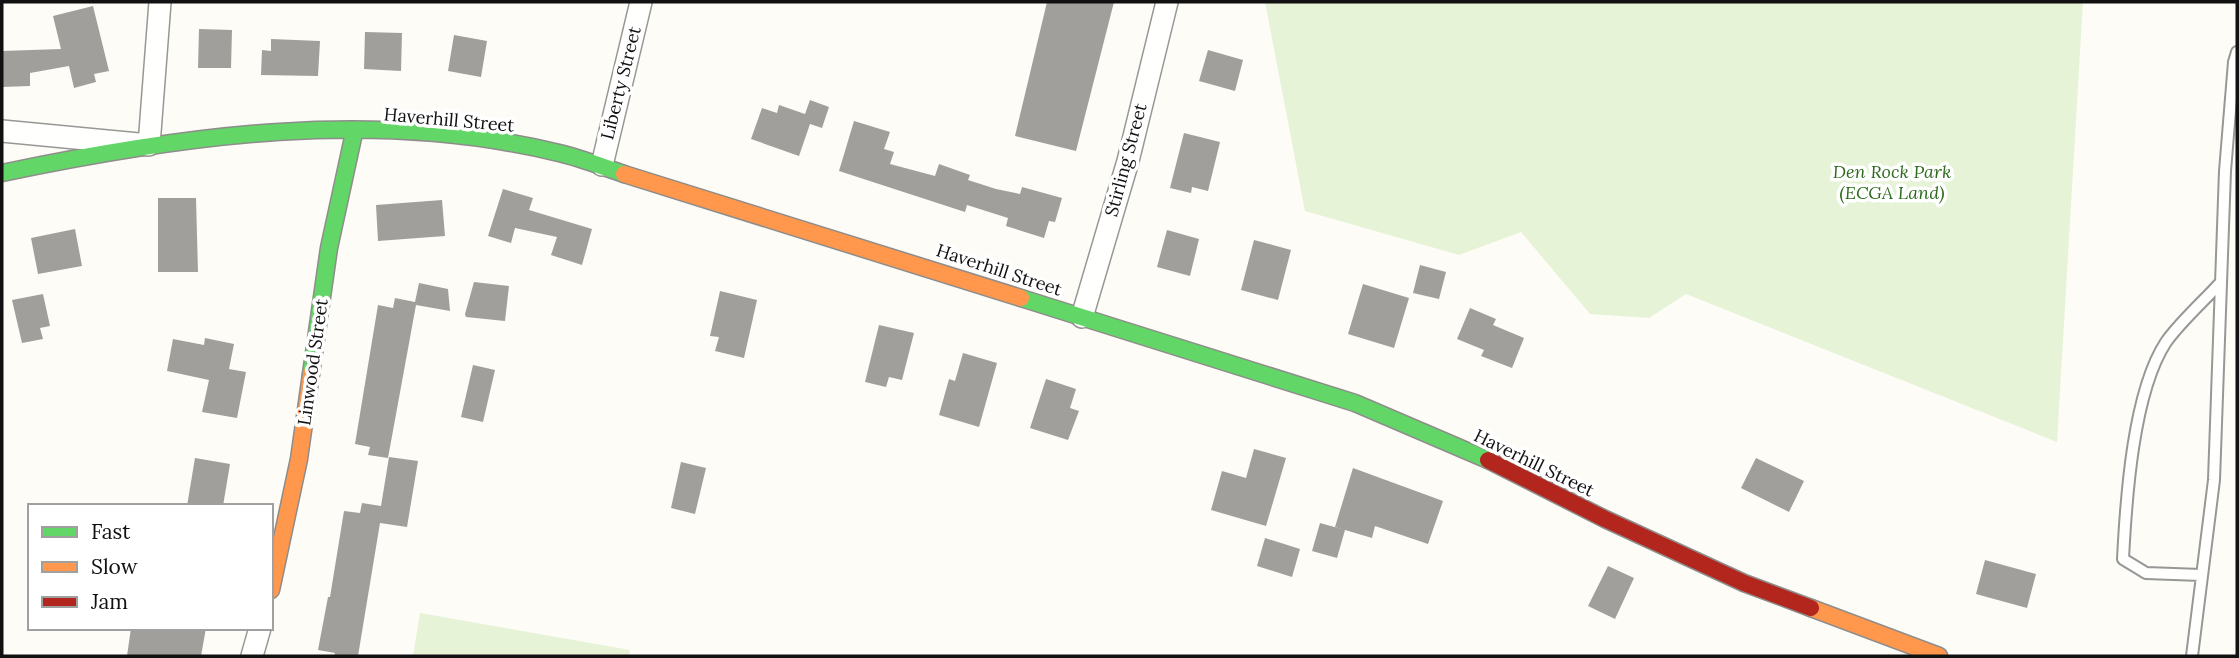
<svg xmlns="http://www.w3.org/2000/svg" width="2239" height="658" font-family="Lora,serif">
	<rect width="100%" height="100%" fill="#fdfcf7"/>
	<path fill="#e7f3d7" d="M1265,2H2083L2057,442L1686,294L1649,318L1590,314L1521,232L1459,255L1305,211Z
		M420,613L630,650L629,656H413Z"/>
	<path fill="#a19f9c" d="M1047,2H1114L1076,151L1015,136Z
		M93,6L109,71L94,74L96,82L74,88L69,66L30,73V86L2,87V51L61,49L53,16Z
		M199,29L232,30L231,68H198Z
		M365,32L402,33L401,71L364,69Z
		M454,35L487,41L481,77L448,71Z
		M271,39L320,41L318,76L261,75L262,50L271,51Z
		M1208,50L1243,60L1235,91L1199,81Z
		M810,100L829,107L822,128L810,124L799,156L751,139L762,108L777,113L779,105L805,114Z
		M854,121L890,132L884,149L894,152L890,164L935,176L939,164L970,175L968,180L996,189L1020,194L1022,187L1062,198L1055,222L1049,221L1044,238L1006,226L1008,218L967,205L965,212L839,171Z
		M1184,133L1220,142L1208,191L1192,187L1191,193L1170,188Z
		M503,189L533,198L529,210L592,229L582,265L551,255L557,237L515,228L511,243L488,236Z
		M158,198H196L198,272H158Z
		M442,200L445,236L378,241L376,205Z
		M75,229L82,266L38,274L31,238Z
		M1167,230L1199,239L1190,276L1157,267Z
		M1254,240L1291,250L1278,300L1241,290Z
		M1420,265L1446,272L1439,299L1413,293Z
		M474,282L509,286L505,321L466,317L465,314Z
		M419,283L448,289L450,311L416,305L388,458L368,455L370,447L355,444L378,305L393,308L395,298L415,302Z
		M1363,284L1409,298L1394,348L1348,334Z
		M720,291L757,300L744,358L715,351L719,337L710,336Z
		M43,294L50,326L40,328L43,339L22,343L12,300Z
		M1470,308L1496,319L1493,325L1524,338L1512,368L1481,356L1484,350L1457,339Z
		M879,325L914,333L902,380L889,377L886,387L865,382Z
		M205,338L234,344L229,369L246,372L237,418L202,412L209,380L167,371L173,339L204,345Z
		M963,353L997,363L979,427L939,415L949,379L955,381Z
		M473,365L495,370L483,422L461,417Z
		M1046,379L1076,389L1070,408L1079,411L1068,440L1030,428Z
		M1254,449L1286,458L1266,526L1211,510L1222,471L1246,478Z
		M389,457L418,461L407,527L380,523L358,656H334L335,653L318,650L328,597H330L344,511L360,513L362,503L381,506Z
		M195,458L230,464L223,506H187Z
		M1756,458L1804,481L1789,512L1741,488Z
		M681,462L706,468L695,514L671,508Z
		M1353,468L1443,501L1428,544L1375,526L1372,538L1335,527Z
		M1320,523L1345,530L1337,558L1312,551Z
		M1265,538L1300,549L1292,577L1257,566Z
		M1985,560L2036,574L2027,608L1976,594Z
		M1608,566L1634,578L1615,619L1588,606Z
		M131,628H206L201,656H127Z"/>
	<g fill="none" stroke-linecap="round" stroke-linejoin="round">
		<g stroke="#979795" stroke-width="14">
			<path id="lane" d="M2201,575L2146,573L2123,559C2126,499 2133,392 2166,342C2181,321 2204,301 2221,282
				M2192,656L2214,480L2225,171L2234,62L2237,52"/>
		</g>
		<g stroke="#979795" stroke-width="24">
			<path id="street" d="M2,131L149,145L160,2
				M602,165L641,2
				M1082,317L1128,161L1167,2
				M252,656L260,628"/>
		</g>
		<g stroke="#8e8d8b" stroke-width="19">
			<path id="fast" d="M2,173C184,135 374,108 559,153C581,158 603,167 624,174
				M1021,298L1355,403L1488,460
				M311,374L329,248L354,133"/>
		</g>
		<g stroke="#8e8d8b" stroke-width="19">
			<path id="slow" d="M624,174L1021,298
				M271,590L299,459L311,374
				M1811,608L1939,656"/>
		</g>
		<g stroke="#8e8d8b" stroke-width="19">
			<path id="jam" d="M1488,460L1605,519L1744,583L1811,608"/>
		</g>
		<use href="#lane" stroke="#fffffe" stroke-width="10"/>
		<use href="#street" stroke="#fffffe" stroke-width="21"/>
		<use href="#fast" stroke="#63d668" stroke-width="16"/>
		<use href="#slow" stroke="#ff974d" stroke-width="16"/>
		<use href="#jam" stroke="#b3261e" stroke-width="16"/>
	</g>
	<g text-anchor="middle" stroke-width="7" stroke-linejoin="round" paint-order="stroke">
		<g font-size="18" fill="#111" stroke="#fff">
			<text transform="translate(621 83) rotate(-76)" y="6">Liberty Street</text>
			<text transform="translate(449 120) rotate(5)" y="6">Haverhill Street</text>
			<text transform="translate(1126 160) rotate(-75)" y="6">Stirling Street</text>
			<text transform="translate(999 270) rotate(18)" y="6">Haverhill Street</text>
			<text transform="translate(313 362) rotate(-82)" y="6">Linwood Street</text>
			<text transform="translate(1534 463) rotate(26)" y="6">Haverhill Street</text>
		</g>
		<g font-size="18" font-style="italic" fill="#2f6b1f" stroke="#fff">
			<text x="1892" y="178">Den Rock Park<tspan x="1892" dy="21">(ECGA Land)</tspan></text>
		</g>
	</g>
	<rect width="2239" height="658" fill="none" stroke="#111111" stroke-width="7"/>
	<rect x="28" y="504" width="245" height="126" fill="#ffffff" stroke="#a0a0a0" stroke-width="2"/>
	<rect x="42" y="527" width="35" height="10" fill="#63d668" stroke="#a0a0a0" stroke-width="2"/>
	<text x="91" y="539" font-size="21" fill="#111111">Fast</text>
	<rect x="42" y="562" width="35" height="10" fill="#ff974d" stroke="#a0a0a0" stroke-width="2"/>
	<text x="91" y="574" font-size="21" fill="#111111">Slow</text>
	<rect x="42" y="597" width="35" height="10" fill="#b3261e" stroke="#a0a0a0" stroke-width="2"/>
	<text x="91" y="609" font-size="21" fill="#111111">Jam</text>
</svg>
